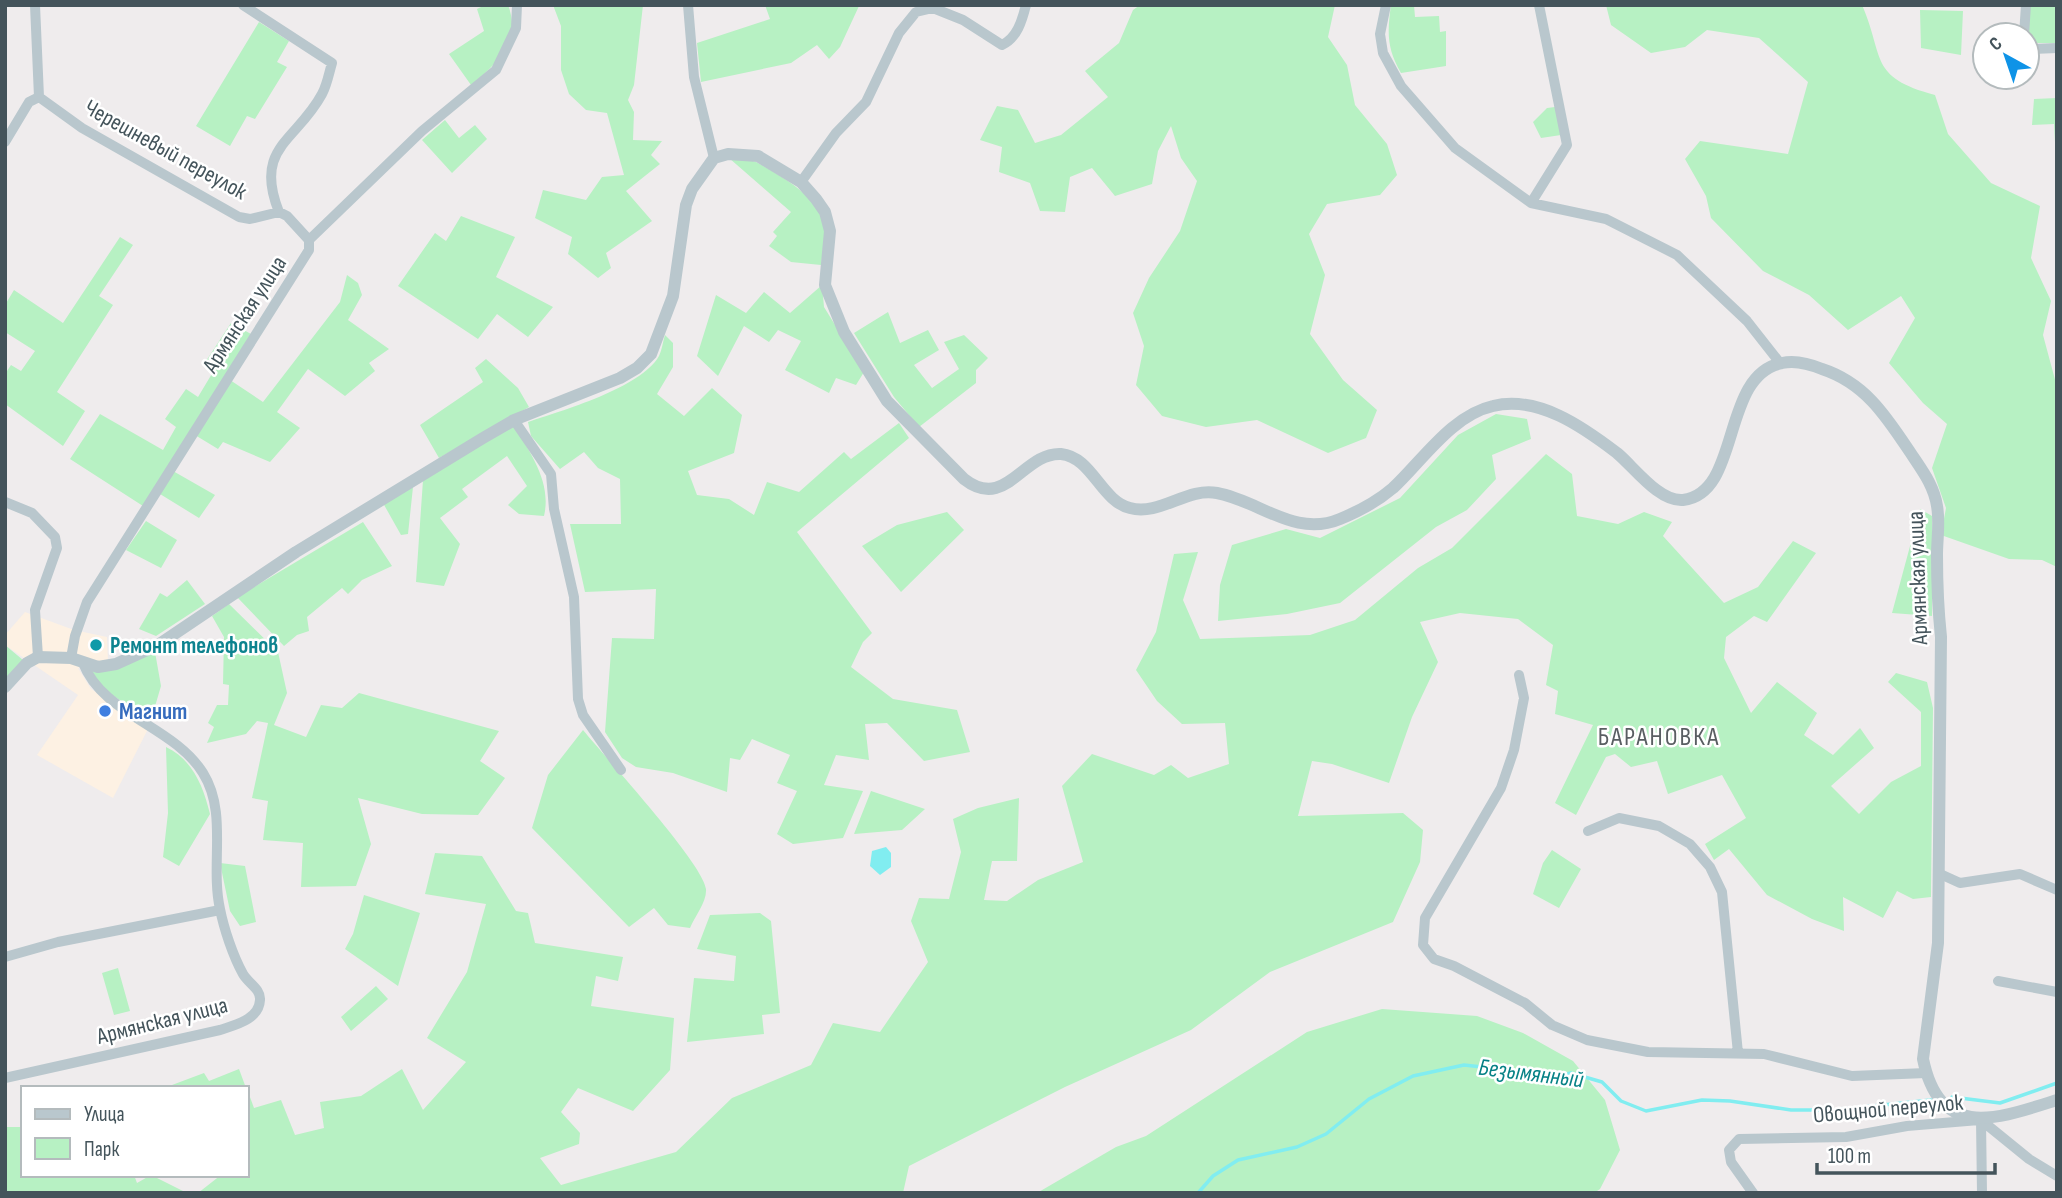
<svg xmlns="http://www.w3.org/2000/svg" width="2062" height="1198" font-family="'Sofia Sans Condensed',sans-serif">
	<rect width="100%" height="100%" fill="#efeced"/>
	<path fill="#fdf1e3" d="M25,612L74,630L107,637L108,661L78,668L91,689L149,727L113,798L37,755L78,695L5,645V635Z"/>
	<path fill="#b7f1c3" d="M485,5H508C522,40 496,65 471,85L449,54L484,31L477,9Z
		M553,5H643L634,85L628,100L634,112L633,140L662,141L651,155L660,164L626,191L652,221L606,253L611,268L598,278L568,254L572,237L535,218L543,190L586,200L602,177L624,175L607,113L586,110L569,94L561,70V26Z
		M765,5L859,6L840,47L829,59L817,45L791,63L701,82L697,43L770,19Z
		M1140,5H1335L1328,37L1347,65L1355,105L1387,144L1397,175L1380,195L1327,204L1309,234L1325,275L1310,334L1343,380L1377,410L1366,438L1328,453L1257,420L1206,427L1162,416L1136,385L1144,346L1133,313L1149,278L1180,231L1197,181L1181,158L1171,126L1158,151L1152,184L1115,196L1092,168L1070,177L1065,212L1040,211L1030,183L999,172L1002,147L980,140L997,106L1018,110L1035,143L1061,135L1108,97L1085,71L1119,43L1133,10Z
		M1391,5H1414L1415,17L1439,16L1440,32L1446,31V66L1401,73C1387,49 1387,33 1391,5Z
		M1606,5H1862C1885,58 1868,77 1935,95L1948,134L1991,183L2040,206L2031,258L2051,301L2043,335L2057,387V567L2042,560L2009,559L1941,535L1946,508L1932,468L1947,424L1923,403L1889,363L1915,318L1901,296L1848,330L1809,295L1763,271L1711,218L1706,196L1685,159L1700,141L1788,154L1808,82L1759,38L1707,30L1685,47L1651,53L1611,25Z
		M2030,5H2057V43H2036L2028,34Z
		M1920,10L1963,11L1961,55L1921,48Z
		M259,22L289,41L277,62L287,67L255,119L247,116L230,146L196,126Z
		M2057,98V142H2055L2054,124L2032,125L2034,99Z
		M1555,107L1561,135L1541,138L1533,122L1547,108Z
		M445,120L459,138L475,125L487,139L452,173L422,140Z
		M729,158C737,159 748,159 756,162C774,171 816,196 822,216C827,231 823,250 821,265L791,262L769,246L777,236L773,232L791,212Z
		M461,216L515,237L496,277L553,307L528,337L497,314L478,339L398,286L435,233L446,241Z
		M120,237L133,245L99,296L113,305L57,392L85,411L63,446L5,404V374L11,365L21,371L35,351L5,332V305L14,290L63,323Z
		M347,275L358,283L362,295L348,320L389,349L369,363L375,371L345,396L308,369L277,412L300,428L270,462L223,442L218,449L195,435L230,380L263,402L340,302Z
		M822,285L824,307L864,372L856,385L836,378L829,393L785,370L801,341L778,330L769,342L744,326L718,376L697,356L716,295L746,313L764,292L790,313Z
		M888,312L900,343L928,330L939,350L914,365L932,388L959,369L944,342L964,335L988,358L976,370V383L919,427L894,397L854,333Z
		M231,323L251,334L143,506L70,459L100,414L163,450L176,427L165,419L186,389L198,397L216,367L206,361Z
		M665,335L673,343V367L657,394L684,416L712,388L742,415L734,453L688,471L697,495L729,499L754,515L767,482L799,492L844,452L851,459L899,423L909,438L797,532L872,633L863,642L851,667L893,699L957,710L970,752L924,761L887,723L865,724L869,760L836,755L824,785L863,791L843,838L793,844L777,834L797,791L777,783L790,755L752,739L740,760L730,758L727,792L673,773L636,767L622,758L605,732L612,638L654,639L656,589L585,592L570,524H621L620,479L598,468L584,452L560,469L531,436L528,422C561,411 641,388 659,356C662,350 663,341 665,335Z
		M486,359L518,388L529,407L439,458L420,425L483,382L475,368Z
		M1496,414L1527,419L1531,439L1492,455L1496,479L1467,510L1436,527L1340,603L1287,614L1218,621L1220,585L1232,545L1286,529L1320,538L1400,498L1458,435Z
		M514,425C530,453 552,482 544,516L519,514L508,505L527,486L507,456L462,489L468,497L440,518L460,544L444,586L416,582L423,480Z
		M1546,454L1572,474L1577,516L1618,524L1644,512L1672,522L1663,536L1724,603L1758,587L1793,541L1816,553L1767,622L1754,616L1726,637L1724,658L1751,713L1777,682L1817,713L1804,735L1833,755L1860,728L1874,748L1831,786L1859,814L1891,782L1921,766V712L1888,682L1896,673L1927,682L1933,708L1931,897L1913,899L1897,891L1883,918L1843,897L1844,931L1812,919L1767,895L1729,849L1714,860L1705,844L1746,818L1722,775L1668,794L1657,761L1631,767L1615,754L1606,757L1576,815L1555,803L1593,725L1555,714L1558,691L1546,685L1553,645L1518,619L1460,613L1420,622L1438,662L1412,717L1389,783L1332,764L1312,761L1298,816L1403,813L1423,830L1420,862L1393,922L1270,972L1191,1030L1065,1087L909,1166L903,1193H198L221,1175H247V1089L254,1108L281,1100L295,1135L324,1128L320,1102L361,1096L402,1069L423,1110L466,1062L427,1038L467,972L486,904L425,894L435,853L482,856L516,911L528,913L535,943L623,957L618,981L596,976L591,1006L674,1018L670,1070L633,1111L578,1088L561,1112L580,1133L579,1144L540,1158L561,1185L676,1152L732,1098L811,1065L833,1023L880,1032L928,962L911,921L919,898L949,899L961,852L953,819L978,808L1019,798L1017,861H992L984,900L1007,901L1038,880L1083,862L1062,786L1092,754L1154,775L1171,765L1188,778L1229,764L1225,723L1182,724L1157,701L1136,670L1156,632L1174,554L1198,552L1183,600L1200,639L1310,635L1355,620L1418,568L1452,548Z
		M173,471L215,495L199,518L160,494Z
		M413,487L408,534L401,535L383,503Z
		M1920,509L1932,516V616L1892,613Z
		M947,512L964,530L901,592L862,546L897,525Z
		M146,521L177,540L161,568L126,550Z
		M363,522L392,566L362,580L348,594L342,588L307,617L309,631L297,635L284,646L237,597Z
		M187,580L205,604L156,636L139,629L160,593L167,597Z
		M229,604L278,652L287,693L274,725L306,737L321,705L342,708L359,693L499,731L480,761L505,778L478,815L422,814L358,798L371,844L356,886L301,887L303,843L263,840L268,801L252,798L268,723L257,721L246,734L207,743L214,727L208,723L217,705H228L229,685L223,684L224,637L212,616Z
		M5,645L23,660L5,679Z
		M155,652L161,686L151,720L101,688L87,667Z
		M583,730C605,757 703,863 706,889C707,902 695,916 690,928L668,925L654,908L629,927L532,828L548,775Z
		M166,747C193,760 203,786 210,814L179,866L163,857L168,813Z
		M871,791L925,809L902,830L854,834Z
		M1552,850L1581,869L1559,908L1533,894L1543,863Z
		M220,863L245,866L256,922L240,926L230,911Z
		M364,895L420,913L398,986L345,949L353,934Z
		M760,913L771,921L780,1013L762,1015L764,1034L687,1042L694,978L734,981L736,956L697,949L710,915Z
		M118,968L130,1011L114,1015L102,973Z
		M376,986L388,999L351,1031L341,1017Z
		M1382,1009L1477,1016L1523,1033L1573,1061L1605,1100L1620,1150L1600,1189L1594,1193H1037L1116,1147L1146,1136L1307,1032Z
		M239,1069L246,1088L172,1085L204,1073L209,1081Z
		M5,1127H23V1175H134L137,1183L151,1175L187,1193H5Z"/>
	<path fill="#81edf0" d="M886,847L891,853V867L880,875L870,866L872,851Z"/>
	<g fill="none" stroke-linecap="round" stroke-linejoin="round">
		<path stroke="#81edf0" stroke-width="3.5" d="M1952,1097L2000,1103L2057,1083
			M1198,1193L1213,1176L1238,1160L1297,1147L1326,1134L1369,1099L1413,1076L1464,1065L1509,1070L1546,1080L1571,1073L1602,1082L1621,1101L1646,1111L1702,1100L1730,1101L1791,1110H1834L1931,1100"/>
		<path stroke="#b9c7cd" stroke-width="10" d="M35,5L39,97
			M243,5L332,63C329,73 327,85 322,94C297,141 253,147 279,212L287,216L309,240
			M688,5L694,77L714,158
			M1386,5L1380,34L1383,53L1401,86L1455,148L1531,203L1606,219L1677,255L1747,321L1780,363
			M2024,35L2026,5
			M2027,42L2033,49L2057,48
			M39,97L82,128L239,217L250,219L279,212
			M5,142L29,102L39,97
			M801,182L836,133L866,102L899,33L916,12L933,8L963,20L1002,45C1017,38 1022,21 1026,5
			M1531,203L1567,145L1539,5
			M514,420L551,474L554,509L574,597L578,699L583,715L621,770
			M5,502L32,513L55,537L57,548L35,610L38,657
			M71,658L75,636L87,602L309,250V240L422,131L496,70L516,28L517,5
			M1519,675L1524,698L1514,750L1501,788L1425,918L1423,945L1434,959L1454,966L1525,1003L1552,1025L1587,1040L1648,1052L1764,1054L1852,1076L1926,1073
			M1588,831L1619,818L1659,826L1690,844L1710,867L1722,892L1738,1053
			M1938,873L1960,883L2020,874L2057,890
			M5,957L58,942L220,910
			M1998,981L2057,992
			M5,1078L220,1030C234,1025 259,1020 260,1000C261,989 248,983 243,974C233,956 224,929 220,909C210,864 228,813 203,773C174,726 103,715 83,663
			M1981,1120L2029,1159L2057,1176
			M1981,1120L1982,1193
			M1753,1193L1731,1162L1729,1150L1739,1139L1846,1137L1907,1126L1979,1120"/>
		<path stroke="#b9c7cd" stroke-width="12" d="M5,687L27,663L38,657L71,658L98,667L116,664L158,645L296,552L483,438L514,420L620,378L637,368L651,354L673,296L686,205L692,189L714,158L728,154L758,156L801,182L816,199L825,212L830,231L825,285L844,332L887,401L964,479C1006,512 1023,452 1061,454C1092,457 1101,501 1130,508C1160,516 1187,487 1217,493C1260,501 1295,538 1340,519C1357,512 1379,500 1393,488C1422,461 1452,415 1493,406C1538,395 1583,427 1617,453C1634,467 1659,502 1683,500C1742,493 1720,375 1782,363C1795,360 1810,364 1822,369C1865,383 1886,416 1910,452C1921,469 1934,485 1937,506C1940,522 1937,539 1937,555C1937,582 1938,609 1941,637L1938,943L1923,1059C1940,1141 1997,1119 2057,1100"/>
	</g>
	<circle fill="#0f9aa8" stroke="#fff" stroke-width="2.5" cx="96" cy="645" r="7"/>
	<circle fill="#3f7fe0" stroke="#fff" stroke-width="2.5" cx="105" cy="711" r="7"/>
	<g text-anchor="middle" stroke-width="5" stroke-linejoin="round" paint-order="stroke">
		<g font-size="23" fill="#44545b" stroke="#fff">
			<text transform="translate(166 149) rotate(29)" y="8">Черешневый переулок</text>
			<text transform="translate(244 314) rotate(-57)" y="8">Армянская улица</text>
			<text transform="translate(1917 578) rotate(-92)" y="8">Армянская улица</text>
			<text transform="translate(162 1020) rotate(-14)" y="8">Армянская улица</text>
			<text transform="translate(1888 1108) rotate(-5)" y="8">Овощной переулок</text>
		</g>
		<g font-size="23" font-weight="bold" fill="#0d838f" stroke="#fff" text-anchor="start">
			<text x="110" y="653">Ремонт телефонов</text>
		</g>
		<g font-size="23" font-weight="bold" fill="#366cbe" stroke="#fff" text-anchor="start">
			<text x="119" y="719">Магнит</text>
		</g>
		<g font-size="24" font-style="italic" fill="#078286" stroke="#fff">
			<text transform="translate(1531 1073) rotate(7)" y="8">Безымянный</text>
		</g>
		<g font-size="26" letter-spacing="2" fill="#595e62" stroke="#fff">
			<text x="1659" y="745">БАРАНОВКА</text>
		</g>
	</g>
	<rect width="2062" height="1198" fill="none" stroke="#44545b" stroke-width="14"/>
	<rect x="21" y="1086" width="228" height="91" fill="#ffffff" stroke="#b4bbbd" stroke-width="2"/>
	<rect x="35" y="1109" width="35" height="10" fill="#b9c7cd" stroke="#b4bbbd" stroke-width="2"/>
	<text x="84" y="1121" font-size="21" fill="#44545b">Улица</text>
	<rect x="35" y="1138" width="35" height="21" fill="#b7f1c3" stroke="#b4bbbd" stroke-width="2"/>
	<text x="84" y="1156" font-size="21" fill="#44545b">Парк</text>
	<g transform="translate(2006 56) rotate(320)"><circle r="33" fill="#ffffff" stroke="#b4bbbd" stroke-width="2"/>
	<path d="M0-5L12 26L0 18L-12 26Z" fill="#0e93e7"/>
	<text y="-10" font-size="19" font-weight="bold" text-anchor="middle" fill="#44545b">С</text>
	</g>
	<path d="M1817 1163v10h178v-10" fill="none" stroke="#44545b" stroke-width="3.5"/>
	<text x="1828" y="1163" font-size="21" fill="#44545b" stroke="#ffffff" stroke-width="5" paint-order="stroke">100 m</text>
</svg>
